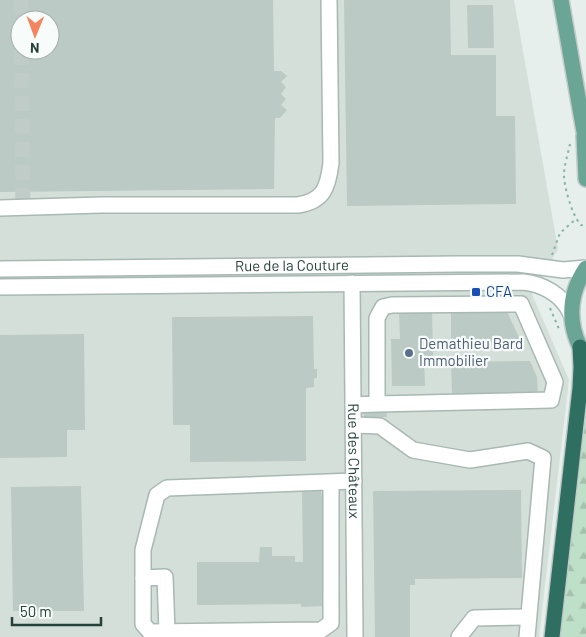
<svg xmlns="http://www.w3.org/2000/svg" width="586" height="637" font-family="Barlow,sans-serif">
	<defs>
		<pattern id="forest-firs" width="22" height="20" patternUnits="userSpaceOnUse" patternTransform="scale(1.25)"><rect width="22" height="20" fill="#bfe0c8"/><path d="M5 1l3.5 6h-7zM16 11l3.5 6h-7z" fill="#a4c1ad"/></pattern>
	</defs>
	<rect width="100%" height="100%" fill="#e6efeb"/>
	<path fill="#d4dfda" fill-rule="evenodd" d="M0,0H514L558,249L532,294L569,380L539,637H0ZM20,20H50V50H20Z"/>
	<path fill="url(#forest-firs)" d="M586,413V637H560L564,607Z"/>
	<path fill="#bbcac4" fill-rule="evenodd" d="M0,0H273L274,71H281L287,76L281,82L286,87L281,94L286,99L281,105L287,110L280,118H275L274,189L0,192ZM20,20H50V50H20Z
		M344,0H450L451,55H496V116H515L516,204L347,206Z
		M467,5H493L494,48H468Z
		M506,309L521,342L451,343V310Z
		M432,310L433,356H424L425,386H392L391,339H400L399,311Z
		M313,316L314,369H317V378H314V387L306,388V461L190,462V425H173L172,317Z
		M84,334L85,430H67V457L0,458V335Z
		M530,361L537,377L538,394L452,395L451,362Z
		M364,409H386L387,417H364Z
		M81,486L84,611H13L11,487Z
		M521,490L522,578L415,579V585H410V637H375L373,491Z
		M321,491L322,498H324V606L301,607V604L197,605V562H259L260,547H272V556H295V562H303L302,492Z"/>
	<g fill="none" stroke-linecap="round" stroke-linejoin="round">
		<path stroke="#bfccc8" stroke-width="15" stroke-dasharray="15 8" stroke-linecap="butt" d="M21,0V20
			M21,50L23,207"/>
		<g stroke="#a8b8b2" stroke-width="18">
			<g id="minor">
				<path d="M0,208L101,205H298C324,201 328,187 331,163L329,0"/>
				<path id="s1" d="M0,269L459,264H518L563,270L586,268"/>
				<path id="s2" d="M352,283L355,637"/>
				<path d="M0,287L523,282C543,284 563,295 571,314"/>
				<path d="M353,405L377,404L551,400L555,382L521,304L392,305L383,307L377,318V404"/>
				<path d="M354,425L380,426L413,450L470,460L528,451L543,458L527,637"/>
				<path d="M331,482V623L321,630L150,632L143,624V550L157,495L167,488L354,481"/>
				<path d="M143,578L165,577L167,632"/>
				<path d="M459,637L474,618L528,617"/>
			</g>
		</g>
		<g stroke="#c2cac8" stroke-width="18">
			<path id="major" d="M561,0L586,143
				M584,136L586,179
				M586,357C567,329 567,296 586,268"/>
		</g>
		<g stroke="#c2cac8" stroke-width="18">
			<path id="highway" d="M552,637L580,388L581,367L580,347"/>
		</g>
		<path stroke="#86b3a5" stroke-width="2" stroke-dasharray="2.5 4" stroke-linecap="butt" d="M570,144C568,153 565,163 564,172C563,184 572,216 581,225L586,226
			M552,255L560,233L576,219
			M550,308L559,329"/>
		<use href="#minor" stroke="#fff" stroke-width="15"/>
		<use href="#major" stroke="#6aa596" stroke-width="15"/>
		<use href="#highway" stroke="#2f6f62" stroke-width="15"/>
	</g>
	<rect fill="#1a4fb4" stroke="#f7fbf9" stroke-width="2" x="471" y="287" width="10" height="10" rx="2.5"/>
	<circle fill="#5c6f8a" stroke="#f7fbf9" stroke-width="2" cx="409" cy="353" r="5"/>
	<g text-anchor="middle" stroke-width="4.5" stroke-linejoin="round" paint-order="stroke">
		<g font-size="15" fill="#24423a" stroke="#f7fbf9">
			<text dy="5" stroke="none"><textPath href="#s1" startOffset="292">Rue de la Couture</textPath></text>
			<text dy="5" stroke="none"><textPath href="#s2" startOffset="178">Rue des Châteaux</textPath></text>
		</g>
		<g font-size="15" fill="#164399" stroke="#f7fbf9" text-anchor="start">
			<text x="486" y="297">CFA</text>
		</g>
		<g font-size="15" fill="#4e5e75" stroke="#f7fbf9" text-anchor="start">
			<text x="419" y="349">Demathieu Bard<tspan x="419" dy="17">Immobilier</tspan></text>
		</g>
	</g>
	<g transform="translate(35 35) rotate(181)"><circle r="24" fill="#f7fbf9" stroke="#a3b1ad"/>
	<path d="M0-4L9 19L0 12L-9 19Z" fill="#f4845f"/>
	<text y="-8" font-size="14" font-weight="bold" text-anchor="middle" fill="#24423a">N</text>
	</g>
	<path d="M12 617v8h89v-8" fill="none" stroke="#24423a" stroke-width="2.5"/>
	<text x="20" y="617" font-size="15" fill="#24423a" stroke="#f7fbf9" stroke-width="4" paint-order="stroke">50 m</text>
</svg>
